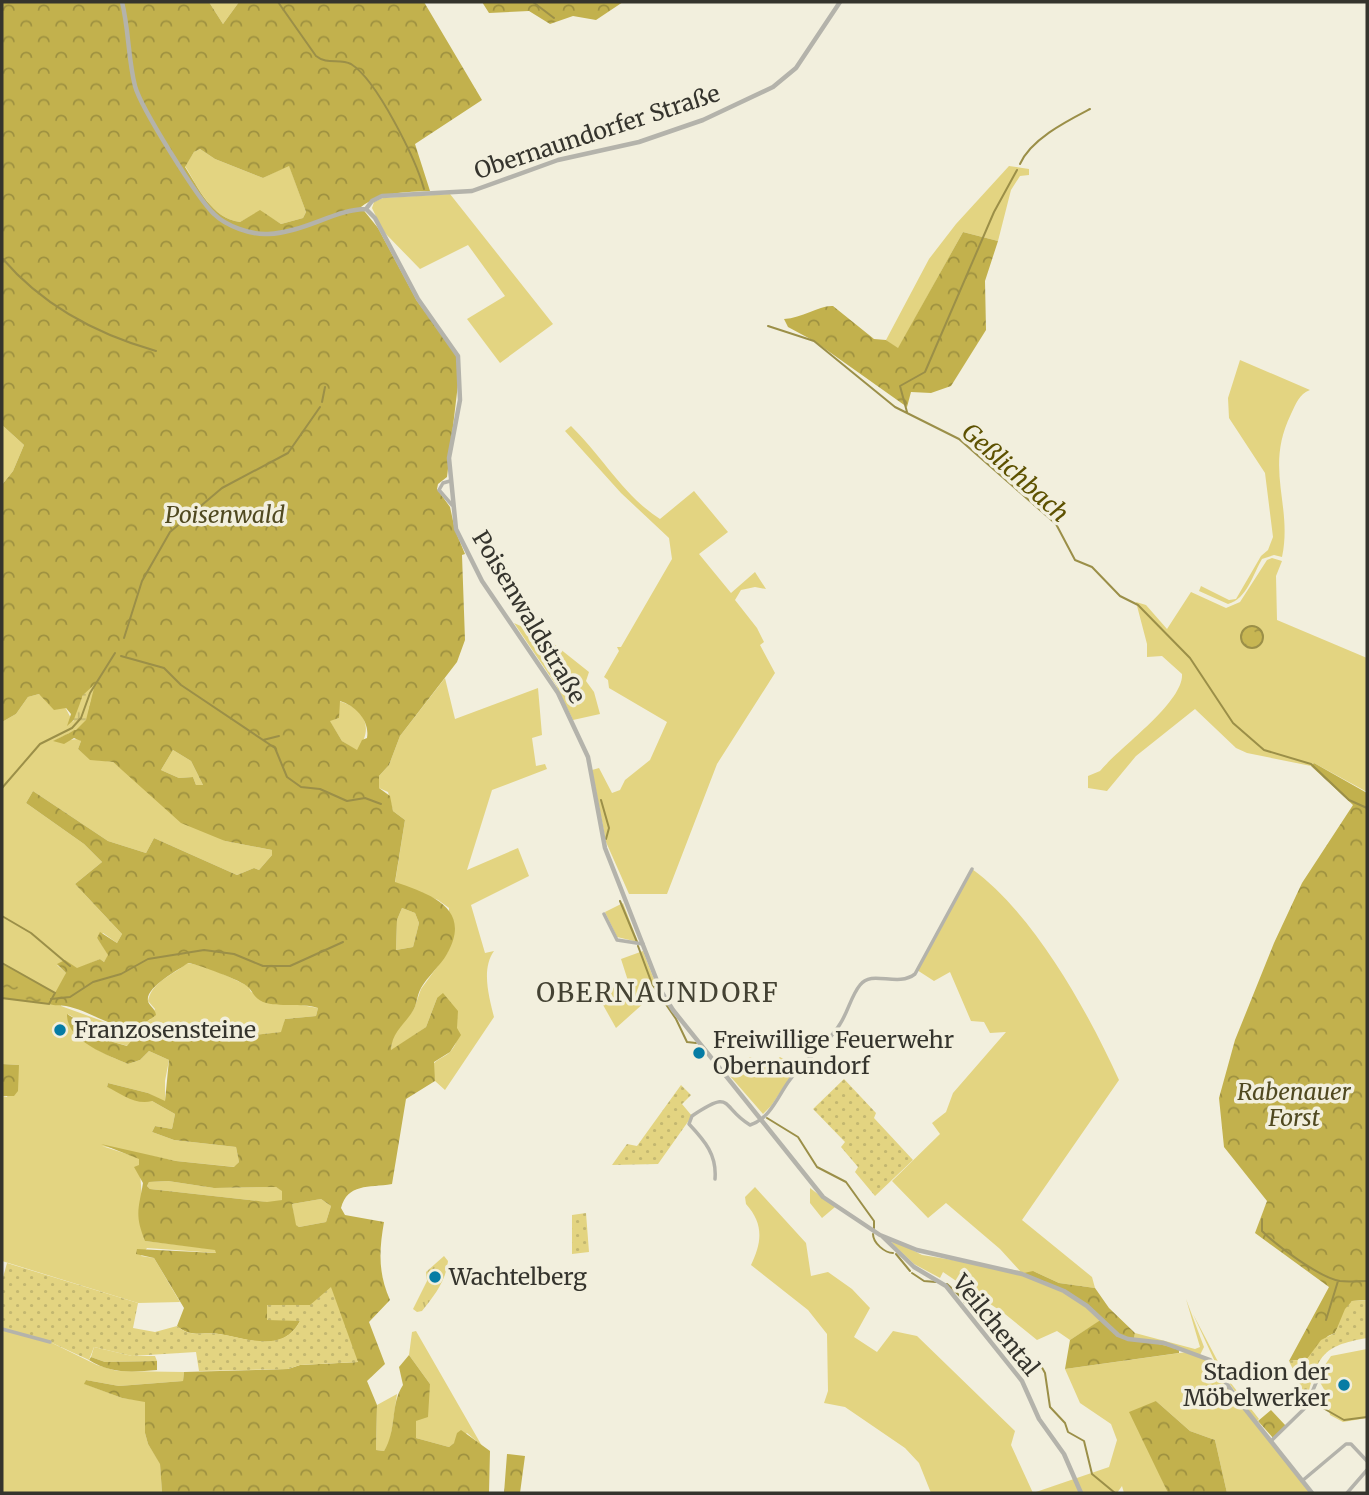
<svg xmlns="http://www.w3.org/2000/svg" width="1369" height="1495" font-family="Merriweather,serif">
	<defs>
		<pattern id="forest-crowns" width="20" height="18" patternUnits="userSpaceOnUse" patternTransform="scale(1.75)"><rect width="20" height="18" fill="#c2b14d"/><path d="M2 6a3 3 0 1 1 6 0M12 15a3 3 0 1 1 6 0" fill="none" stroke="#9e9140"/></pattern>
		<pattern id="wetland-marsh" width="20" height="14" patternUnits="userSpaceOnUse" patternTransform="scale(1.75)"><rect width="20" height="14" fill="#e3d481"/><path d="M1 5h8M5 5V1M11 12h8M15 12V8" fill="none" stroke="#c3b770"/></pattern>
		<pattern id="park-tufts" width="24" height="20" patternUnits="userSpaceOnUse" patternTransform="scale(1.75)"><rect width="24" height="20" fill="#e3d481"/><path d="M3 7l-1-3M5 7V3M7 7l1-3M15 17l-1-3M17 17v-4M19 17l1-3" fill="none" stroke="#c3b770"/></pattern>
		<pattern id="garden-dots" width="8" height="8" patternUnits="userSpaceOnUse" patternTransform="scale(1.75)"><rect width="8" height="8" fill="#e3d481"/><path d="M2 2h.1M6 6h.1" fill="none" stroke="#c3b770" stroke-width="1.8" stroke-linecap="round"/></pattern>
		<pattern id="water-ripples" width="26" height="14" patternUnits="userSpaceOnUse" patternTransform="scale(1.75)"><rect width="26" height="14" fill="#c7b653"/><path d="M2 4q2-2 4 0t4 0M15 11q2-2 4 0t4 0" fill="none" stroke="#a29545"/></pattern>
	</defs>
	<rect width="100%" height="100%" fill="#f2efdd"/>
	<path fill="#e3d481" d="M209,2H239L223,24Z
		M200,149L215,159L263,178L289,165L306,212L303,218L281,224L260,211L240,222C212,219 198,187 185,166L194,152Z
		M1009,166L1029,169V175L1020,176L1011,190L998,241L963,232L898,349L886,340L929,259L956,224Z
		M450,194L553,324L500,363L467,319L505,296L468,245L420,269L383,231L372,208L374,202L383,198Z
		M1240,360L1310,390C1299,394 1296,404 1291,414C1264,469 1293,505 1282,557L1274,555L1262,559C1253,574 1247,599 1228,604L1199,591L1201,586L1229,600L1236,599L1261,556L1268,550L1273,537L1265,473L1229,418L1228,398Z
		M2,425L24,445L13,471L2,485Z
		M571,426C601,455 624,496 660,519L694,491L728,532L699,554L731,593L755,572L766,589L755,587L741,590L735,600L757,628L764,642L760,645L775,673L717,764L667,894H629L606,842L592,770L599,768L612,793L620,790L625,780L650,760L667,722L609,688L608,680L604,677L619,651L617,647H621L672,559L669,538L621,493L565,431Z
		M1272,558L1282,561L1276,576L1277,620L1367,658V792L1314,763L1311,766L1247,753L1236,748L1195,709L1136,756L1107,791L1088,788V776L1100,771C1119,748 1184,702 1182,674L1162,656L1147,657V644L1136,602L1146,605L1167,629L1191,592L1226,608L1240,602L1267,560Z
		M514,623L545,637L589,672L586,681L594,692L600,714L573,720L556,685Z
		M445,678L455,719L538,688L542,735L532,738L536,766L545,764L547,769L492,790L467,870L518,848L529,876L471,905L485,953L494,951C481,969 489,997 494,1017L445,1090L435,1081L432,1066C437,1058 444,1058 450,1052C468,1032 450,1013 437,998L426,1027L391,1051L392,1037L414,1009L421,989L448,952L449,908L438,900L395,883L405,820L393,811L388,792L379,788V776L389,765L400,736Z
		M39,694L65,707L73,722L81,727L54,741L79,739L81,741L78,749L90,759L113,762L136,781L225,841L272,850V855L259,870L254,868L237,875L154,838L146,853L108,841L33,791L26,803L84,844L102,862L75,884L122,934L117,943L103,933L97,938L109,955L104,962L100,959L77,969L57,965L66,973L61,1006L119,1027L150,1020L155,1009L148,1001C152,981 174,975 187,963C209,966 229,977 248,986L251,992L284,1002L318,1008L316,1016L285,1019L282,1032L210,1040L171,1030L137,1034L128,1046L113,1042L68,1014C83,1047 96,1050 128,1064L140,1060L149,1051L169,1060L165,1081V1102L148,1093L108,1083L107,1087L152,1101L175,1114L172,1129L155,1126L152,1132L174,1140L236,1147L239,1162L235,1167L176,1161L102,1146L139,1158L145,1241L215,1249L217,1253L147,1248L141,1256L154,1258L180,1302L138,1303L2,1261V1096L7,1097L19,1065L2,1064V722L16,714L28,697Z
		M339,701C366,709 374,729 357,751L342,741L329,720L339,718Z
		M173,750L191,761L203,785H196L193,777L179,778L161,770Z
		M972,869C1034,914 1087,1010 1119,1080L1022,1220L1092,1277L1095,1288L1059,1283L1033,1271L1103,1319L1070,1340L1057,1331L1037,1340L1005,1314L943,1272L940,1278L914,1264L892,1243L893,1240L922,1255L1020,1271L1000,1249L946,1203L928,1218L892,1181L940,1134L932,1123L946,1112L953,1093L1006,1032L990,1033L984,1022L971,1021L950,972L934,981L917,970Z
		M623,903L638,942L617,937L605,912Z
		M402,908L415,913L419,923L413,947L396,950L397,920Z
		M643,951L655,982L652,986L639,988L645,1002L616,1028L598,996L622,983L629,984L621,959Z
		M750,1057L767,1067L780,1057L797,1067L771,1106L763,1114L730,1076Z
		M168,1181L214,1188L276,1187L282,1190V1200L275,1203L150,1189L147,1186L149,1182Z
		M755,1187L806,1243L811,1276L828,1272L852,1289L870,1308L854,1337L877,1352L893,1331L917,1336L1015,1431L1011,1445L1033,1493L1109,1467L1117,1440L1111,1424L1080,1403L1065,1369L1187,1352L1134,1338L1135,1333L1195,1349L1200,1347L1186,1299L1204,1347L1200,1355L1210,1360L1256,1422L1216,1364L1193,1314L1226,1377L1259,1419L1256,1422L1310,1493H1227L1215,1440L1190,1431L1156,1401L1160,1475L1168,1493H1124L1122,1486L1117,1493H931L919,1463L905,1448L845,1407L824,1403L828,1391L827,1334L808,1310L751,1265C762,1242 764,1224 746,1204L745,1197Z
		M810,1188L835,1207L822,1218L810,1203Z
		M321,1199L331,1206L326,1222L299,1227L295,1225L292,1204Z
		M2,1329L50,1342L97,1365L117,1371L184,1372L183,1381L119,1386L86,1380L85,1384L122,1398L145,1401V1433L148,1444L160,1463L162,1493H2Z
		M416,1331L482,1446L467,1433L449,1447L416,1438V1421L430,1384L409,1355L412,1332Z
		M94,1347L132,1356H155L157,1361L105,1362L91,1357Z
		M1367,1349V1418L1343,1422L1330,1415L1325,1391L1317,1377L1331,1356Z
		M397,1394L390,1442L384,1451L376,1450L377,1405Z"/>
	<path fill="url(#forest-crowns)" fill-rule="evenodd" d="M2,2H209L223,24L239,2H424L482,100L415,144L430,191C405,192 381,192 361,207L378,228L417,301L455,352L460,367L447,477L438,484L437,489L450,507L455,530L465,554L462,555L465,640L457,662L400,736L389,765L379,776V788L390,796L393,811L405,820L395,882C430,894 473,908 447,954C440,966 428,976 421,988C417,995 417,1003 414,1009C405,1025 392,1031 391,1050L426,1027L437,998L443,993L458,1011L457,1028L461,1035L450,1052L434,1062L435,1081L406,1099L392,1184C368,1188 348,1183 341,1208L345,1215L384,1222C379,1251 378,1273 390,1300L369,1322L385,1364L367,1381L377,1405L376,1450L384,1451C397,1431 390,1404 403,1385L399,1367L409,1355L430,1384L428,1417L416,1421V1438L449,1447L454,1443L457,1433L461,1430L490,1451L489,1493H162L160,1464L148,1444L145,1433V1402L122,1398L84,1384L86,1380L119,1386L183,1381L184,1372L288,1369L300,1365L358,1362L310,1305L268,1306L300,1321C283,1354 248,1339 219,1334C202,1332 191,1338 177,1326L184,1308L154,1258L136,1254L137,1249L216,1253L215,1250L145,1241C134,1214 139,1208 143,1183L134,1167L139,1165V1159L101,1144L176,1161L234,1167L239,1162L236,1147L174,1140L152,1132L155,1126L172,1129L175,1114L152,1101C136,1106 120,1093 107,1087L108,1083L148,1093L165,1101L169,1060L149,1051L140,1060L128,1064C108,1055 66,1041 67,1014L113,1042L127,1046L137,1034L171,1030L210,1040L281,1032L285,1019L316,1016L318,1008C300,1002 280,1008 263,1002C254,998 254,993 248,987C243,981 197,964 188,963C179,970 145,987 148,1001C149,1006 155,1008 156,1015C123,1042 98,1012 66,1006C60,1005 55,1006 49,1004L66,973L57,964L65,960L77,968L100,959L104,962L108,955L97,938L100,932L117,943L122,934L75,884L102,862L84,844L26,803L33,791L108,841L146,853L154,838L237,875L254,868L259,870L272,855V850L225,841L181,823L113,762L90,760L78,749L81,741L74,738L64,744L53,741C79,728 84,729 91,698L83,695L77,717L67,726L71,714L66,708L54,710L39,694L28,697L16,714L2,722V485L13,471L24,445L2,425ZM200,149L215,159L263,178L289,166L306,212L303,218L281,224L260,210L240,222C212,219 198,187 185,167L194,152ZM340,701C356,706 370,721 367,738L362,740L357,750L342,741L330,721L339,718ZM173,750L191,761L203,785H196L193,777L179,778L161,770ZM402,908L415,913L419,923L413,947L396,950L397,920ZM168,1181L214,1188L276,1187L282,1191V1200L267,1202L150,1189L147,1186L149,1182ZM321,1199L331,1206L326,1222L299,1227L296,1225L292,1204Z
		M482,2H623L596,20L573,16L550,24L529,11L489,13Z
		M963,232L998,241L985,281L986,330L951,386L931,393L911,392L907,407L814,341L788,327L784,319C803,318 819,305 833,306L874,339L886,340L898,348Z
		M1314,763L1367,793V1300L1352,1301L1335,1333L1328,1336L1307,1359L1289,1361L1329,1287L1255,1233L1267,1201L1224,1147L1219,1098L1235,1040L1274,943L1302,883L1353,805L1311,766Z
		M2,1064L19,1065L18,1091L14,1096H2Z
		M1033,1271L1059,1283L1095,1288L1109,1308L1135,1333L1134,1338L1179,1349V1353L1065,1369L1070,1340L1102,1319L1065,1291L1024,1273Z
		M91,1357L105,1362L157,1361V1370C133,1372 110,1374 89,1360Z
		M1156,1401L1190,1431L1215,1440L1227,1493H1168L1129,1412Z
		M1271,1410L1286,1426L1273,1438L1258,1421Z
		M507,1454L525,1456L520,1493H504Z"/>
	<path fill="url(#wetland-marsh)" d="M95,684L86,720L76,730H70L83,695Z"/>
	<path fill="url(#park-tufts)" d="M444,1256L448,1261C446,1281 434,1296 422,1311L417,1312L413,1309L427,1281L426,1272Z"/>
	<path fill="url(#garden-dots)" d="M844,1079L876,1113L874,1118L913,1160L875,1196L855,1172L858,1167L841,1147L845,1142L813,1109Z
		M681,1085L691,1095L682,1104L692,1116L658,1164L612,1165L627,1144L637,1146Z
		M586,1213L589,1252L572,1254V1215Z
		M7,1263L138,1303L133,1328L155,1332L177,1326C191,1338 201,1332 219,1334C247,1338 282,1354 300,1321L267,1320V1305H310L331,1287L358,1362L300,1365L288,1369L199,1371L196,1352L132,1356L94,1347L89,1360L50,1342L2,1329V1281Z
		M1367,1300V1338C1321,1346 1318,1356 1307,1399L1289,1361L1307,1359L1321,1340L1335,1333L1345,1309L1352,1301Z"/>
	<path fill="url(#water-ripples)" stroke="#9b8f48" stroke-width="2" d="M1241 637a11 11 0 1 1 22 0a11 11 0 1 1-22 0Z
		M2,963L55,993L49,1004L2,998Z"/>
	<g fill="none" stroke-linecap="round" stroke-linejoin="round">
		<path stroke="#9b8f48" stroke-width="2" d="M278,2L316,56C327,65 340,58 351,64C377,80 416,160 424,189
			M533,2L554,18
			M1020,164C1031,139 1067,121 1090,109
			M2,258C43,306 96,334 156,351
			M768,326L814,341L895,407L959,439L1056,524L1075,560L1092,567L1120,596L1138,605L1190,658L1233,723L1264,750L1311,764L1349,800L1367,808
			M322,402L325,387
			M907,412L900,386L925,372L994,212L1017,170
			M124,638L142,581L170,532L222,488L288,453L320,407
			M121,656L164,668L181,685L275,748L287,777L301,787L320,789L347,801L365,798L381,804
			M263,740L279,736
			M2,788L40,744L72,728L81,718L90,693L115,653
			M601,800L609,828L606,839
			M620,901L637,942
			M2,916L31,933L70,966
			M638,946L652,984L676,1019L687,1042L696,1043
			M51,999L70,997L93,982L121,974L148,959L204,950L234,954L263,966H290L343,942
			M767,1118L798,1137L817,1167L846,1182L874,1221V1228
			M1262,1219V1231C1276,1245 1320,1278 1340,1281C1348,1282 1358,1281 1367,1281
			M873,1234C873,1243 885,1253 893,1253
			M896,1254L910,1271
			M912,1273L924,1281L936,1282
			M947,1284L962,1298
			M964,1302L979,1310L988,1325L1027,1354L1028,1366L1040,1364L1045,1373L1050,1407L1065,1423L1068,1432L1084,1441L1092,1474L1115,1493
			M1326,1320L1338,1281
			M1316,1404L1344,1420L1367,1417"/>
		<path stroke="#b4b3ab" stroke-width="3.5" d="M450,481L443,483L439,490L452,505
			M604,914L617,940L643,944
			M715,1179C717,1155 705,1141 689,1124L692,1116C734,1088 720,1107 750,1125C770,1119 778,1096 789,1081C803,1060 827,1046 840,1024C848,1012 851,996 860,985C872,969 897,988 915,974L972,869
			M2,1329L50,1342
			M1271,1441L1306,1407L1318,1378
			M1302,1481L1346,1444H1351L1367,1461
			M1347,1493L1367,1470"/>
		<path stroke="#b4b3ab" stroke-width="4.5" d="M122,2C129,30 128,59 135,86C141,108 198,199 214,214C226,226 251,235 268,234C303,233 336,209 366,209
			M366,209L375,218L418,299L458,356L460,400L449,458L456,529L482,581L558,693L588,757L605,848L661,991L673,1010L823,1197L880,1235L917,1250L1022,1274L1064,1291L1087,1306L1118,1335L1128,1339L1164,1343L1210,1360L1238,1400L1312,1493
			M366,209L372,201L382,196L472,191L558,160L639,142L703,120L773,87L796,68L840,2
			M882,1236L914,1267L946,1286L1022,1381L1039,1419L1064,1454L1081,1493"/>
	</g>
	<g fill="#067ca4" stroke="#f2efdd" stroke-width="2.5">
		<circle cx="60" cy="1030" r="7"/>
		<circle cx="699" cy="1053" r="7"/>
		<circle cx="435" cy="1277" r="7"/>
		<circle cx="1344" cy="1385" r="7"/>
	</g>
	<g text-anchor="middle" stroke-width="7" stroke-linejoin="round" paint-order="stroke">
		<g font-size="23" fill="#35342d" stroke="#f2efdd">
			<text transform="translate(597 132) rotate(-18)" y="8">Obernaundorfer Straße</text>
			<text transform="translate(529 617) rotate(59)" y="8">Poisenwaldstraße</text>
			<text transform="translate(996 1325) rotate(51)" y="8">Veilchental</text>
		</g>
		<g font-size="23" font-style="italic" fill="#504920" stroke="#f2efdd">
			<text x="225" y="523">Poisenwald</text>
			<text x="1294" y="1100">Rabenauer<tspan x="1294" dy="26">Forst</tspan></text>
		</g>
		<g font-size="23" fill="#35342d" stroke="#f2efdd" text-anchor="start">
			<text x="74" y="1038">Franzosensteine</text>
			<text x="713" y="1048">Freiwillige Feuerwehr<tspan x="713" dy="26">Obernaundorf</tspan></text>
			<text x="449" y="1285">Wachtelberg</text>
			<text x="1330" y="1380" text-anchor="end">Stadion der<tspan x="1330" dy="26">Möbelwerker</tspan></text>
		</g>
		<g font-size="24" font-style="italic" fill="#5d5100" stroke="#f2efdd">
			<text transform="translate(1015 473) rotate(42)" y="8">Geßlichbach</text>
		</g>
		<g font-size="26" letter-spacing="2" fill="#444233" stroke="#f2efdd">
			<text x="658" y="1002">OBERNAUNDORF</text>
		</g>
	</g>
	<rect width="1369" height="1495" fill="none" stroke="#35342d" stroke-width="7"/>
</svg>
